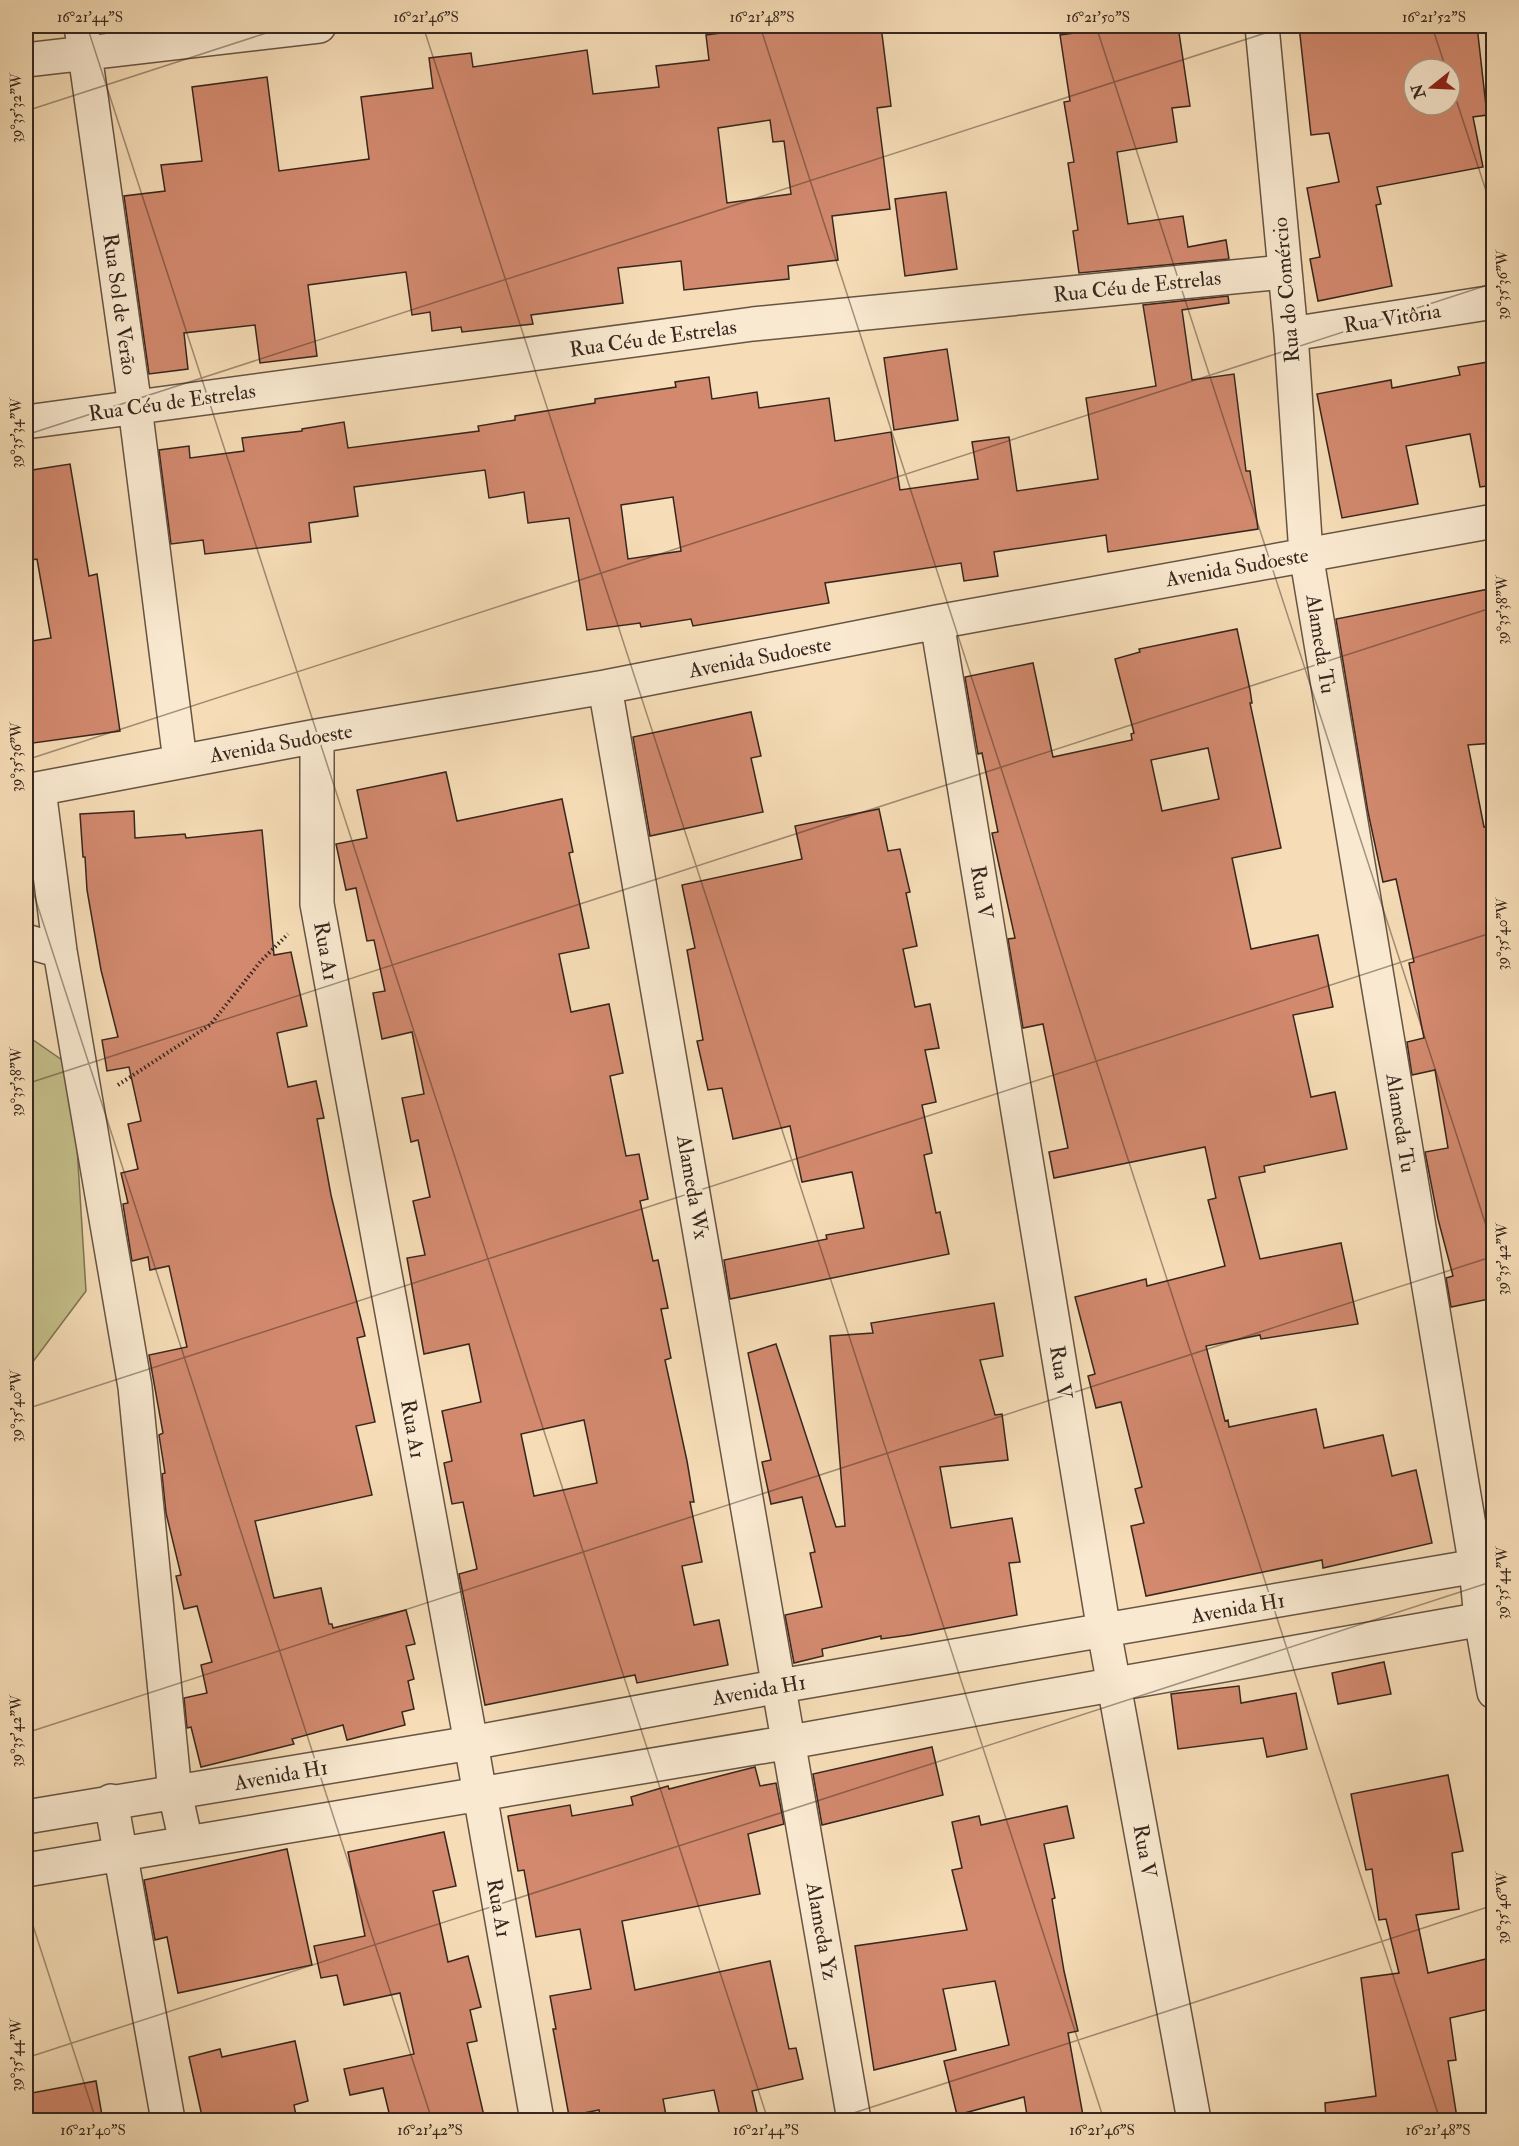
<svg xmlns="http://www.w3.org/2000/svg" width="1519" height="2146" font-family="'IM FELL Double Pica',serif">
	<rect width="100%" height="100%" fill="#f6ddb7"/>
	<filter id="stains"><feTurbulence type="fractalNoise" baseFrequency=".00333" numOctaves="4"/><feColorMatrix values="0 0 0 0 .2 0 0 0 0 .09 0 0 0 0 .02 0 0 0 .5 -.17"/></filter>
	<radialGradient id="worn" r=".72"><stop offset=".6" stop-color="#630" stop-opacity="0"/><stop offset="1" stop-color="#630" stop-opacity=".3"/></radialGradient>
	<path fill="#c4bf89" stroke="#7e7354" stroke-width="1.5" d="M26,1035L72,1067L86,1291L26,1371Z"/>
	<path fill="#d2896e" stroke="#37271e" stroke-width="1.5" fill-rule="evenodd" d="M758,26H881L891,106L877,108L890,209L832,216L838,260L788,266L789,279L684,290L681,261L618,268L623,303L531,315L533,324L462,332L461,327L432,331L430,312L412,315L406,272L308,285L317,356L260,363L255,325L184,333L188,369L149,374L124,196L165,191L161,165L202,161L192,87L267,77L279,171L369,159L361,97L433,88L429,58L471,53L473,67L587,50L593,94L659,87L656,66L709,60L706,35L758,28ZM770,120L773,142L784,141L791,194L727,203L718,128Z
		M1124,26H1178L1190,106L1172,108L1177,142L1117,152L1128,224L1183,216L1188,247L1226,240L1229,259L1079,273L1073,231L1078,230L1068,163L1074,162L1064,102L1070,101L1060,35Z
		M1299,26H1477L1487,115L1473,117L1483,167L1377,187L1381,204L1376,205L1392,286L1318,301L1310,259L1320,257L1307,188L1339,182L1329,133L1311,135ZM1414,69H1450V105H1414Z
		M946,192L957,269L905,276L895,199Z
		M1228,296L1229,303L1182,310L1192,380L1234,374L1246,471H1250L1258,529L1108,552L1106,535L994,552L998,576L964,581L961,563L825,583L829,603L693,626L691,619L641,627L640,623L587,630L569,518L528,523L524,492L489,498L485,470L354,487L358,516L309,523L311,542L205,554L203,540L171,544L159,450L189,446L190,458L244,451L242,438L302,431V429L344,422L348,448L479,431L478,426L515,420V416L595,403V399L676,387L675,382L709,377L712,399L757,392L759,408L829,398L835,441L891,432L900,490L978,479L972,442L1009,437L1017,491L1098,479L1086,398L1156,386L1143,305ZM673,497L681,551L628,559L621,505Z
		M947,349L958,420L894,430L884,358Z
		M1494,361V485L1480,487L1470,434L1406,446L1418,504L1342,518L1317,394L1391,380L1392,388L1460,375L1458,367Z
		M70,464L89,576L97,574L120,731L26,744V642L51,638L37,559L26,561V471Z
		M1494,588V743L1468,745L1484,827L1494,825V1298L1451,1307L1446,1278L1453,1276L1438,1219L1425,1152L1448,1148L1435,1070L1412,1075L1407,1042L1424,1038L1409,963L1414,962L1396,879L1383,882L1368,812L1336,619Z
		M1237,629L1250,690L1252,703H1250L1281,848L1232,858L1251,949L1318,935L1333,1007L1293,1015L1311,1097L1335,1092L1347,1149L1264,1166L1265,1172L1239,1177L1260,1259L1341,1243L1358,1324L1261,1339L1260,1335L1206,1346L1225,1421L1228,1420L1229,1427L1316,1409L1324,1448L1383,1435L1392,1476L1416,1470L1432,1543L1323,1568L1322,1560L1146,1596L1131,1526L1144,1523L1135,1489L1142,1487L1121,1402L1096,1408L1088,1376L1095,1374L1075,1297L1146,1279L1147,1286L1225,1266L1208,1200L1216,1198L1205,1147L1054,1178L1049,1152L1068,1148L1043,1024L1023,1028L1008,939L1015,938L992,833L998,832L982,753L978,754L965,677L1033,663L1053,757L1132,740L1131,734L1134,733L1115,659L1140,652L1139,649ZM1208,748L1219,799L1162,811L1151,760Z
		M751,712L761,756L751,758L763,812L650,836L633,737Z
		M446,772L457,821L562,799L573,852L569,853L589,948L559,954L571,1012L609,1004L623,1073L610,1076L626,1156L639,1154L648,1199L640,1201L653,1261L658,1260L668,1308L661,1309L671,1358L665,1360L687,1461L694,1502H690L702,1562L682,1566L694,1625L719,1620L728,1665L637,1683L635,1675L485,1705L459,1574L477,1569L463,1502L452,1504L444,1463L452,1461L442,1411L481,1402L469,1344L424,1354L407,1258L425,1255L413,1201L430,1197L418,1140L411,1142L402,1098L424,1094L412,1032L382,1039L373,993L385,991L374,940L367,941L356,888L346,890L336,844L367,838L357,790ZM584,1420L597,1483L534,1496L521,1434Z
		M879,809L888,851L900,849L910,892L906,893L917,946L903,949L915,1007L930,1004L939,1048L925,1050L936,1102L922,1105L932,1153L924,1155L936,1213L940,1212L949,1254L730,1299L724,1260L827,1239L826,1235L864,1228L852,1172L802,1182L790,1126L733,1139L722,1088L708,1090L697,1041L703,1040L687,950L695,948L682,885L802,859L795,826Z
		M134,811L135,838L185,834L186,838L262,830L274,955L291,952L307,1026L277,1033L288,1087L316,1081L324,1118L317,1119L331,1195L365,1336L357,1338L375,1422L356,1426L372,1495L255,1521L274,1598L321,1588L329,1624H332L333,1628L406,1610L415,1644L406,1646L414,1679L408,1681L414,1709L402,1712L405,1725L347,1740L343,1725L292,1739L294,1744L201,1767L191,1727L187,1728L184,1698L207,1693L201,1665L212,1662L197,1606L184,1609L176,1576L181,1575L166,1513L162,1474L165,1473L159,1435L163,1433L149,1355L187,1347L169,1266L150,1270L148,1257L132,1261L123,1204L128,1203L121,1173L138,1169L128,1124L141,1121L129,1067L107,1071L102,1040L118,1037L101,970L87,890L85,857H83L80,814Z
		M994,1303L1003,1356L980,1360L995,1415L1002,1414L1008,1460L940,1467L951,1528L1012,1518L1020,1562L1009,1563L1017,1615L910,1635L881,1639V1636L822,1649L823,1656L794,1663L785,1615L822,1607L810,1553L815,1552L802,1497L771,1504L762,1462L771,1460L748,1353L776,1344L836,1527L845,1526L830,1336L873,1333L871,1323Z
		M1384,1662L1391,1694L1338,1704L1332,1673Z
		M1239,1686L1241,1703L1296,1693L1307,1749L1267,1757L1263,1738L1178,1749L1171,1694Z
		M932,1747L943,1795L822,1825L813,1774Z
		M755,1767L760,1786L776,1783L784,1824L748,1834L760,1894L622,1921L635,1990L770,1961L789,2049L796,2048L803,2079L752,2091L759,2121H721L714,2090L663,2099L667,2121H601L599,2110L569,2116L553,2029H556L550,1996L591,1989L580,1929L536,1937L524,1870L518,1871L508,1816L570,1805L572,1816L633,1805L631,1797L668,1786L669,1789Z
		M1448,1775L1463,1851L1452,1853L1459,1909L1416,1915L1428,1973L1494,1957V2008L1450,2018L1456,2060L1448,2061L1457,2118L1438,2121H1326L1325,2103L1376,2096L1361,1978L1399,1973L1386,1919L1379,1920L1372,1869L1366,1870L1351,1794Z
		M1067,1806L1074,1838L1044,1844L1055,1898L1052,1899L1064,1971L1078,2031L1068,2033L1084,2121H1028L1024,2097L957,2115L944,2061L1009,2045L995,1981L943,1989L956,2050L874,2070L855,1946L967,1930L952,1870L962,1868L952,1822L979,1816L981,1825Z
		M444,1832L456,1886L433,1891L448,1962L468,1956L481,2007L470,2010L477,2041L467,2043L484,2116L465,2121H391L383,2088L350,2095L344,2069L414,2054L400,1993L344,2005L337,1975L321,1978L314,1946L365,1936L348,1852Z
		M287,1849L312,1965L178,1993L167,1937L155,1940L144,1880Z
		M295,2041L308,2101L294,2105L297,2121H203L189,2057L220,2049L222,2057Z
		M96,2081L103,2121H26V2094Z"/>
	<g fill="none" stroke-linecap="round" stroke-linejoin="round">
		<g stroke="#675444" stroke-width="36">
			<path id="minor" d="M81,26L135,407L180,761
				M1262,26L1291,334L1306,554L1476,1567L1481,1619L1494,1692
				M26,60L319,26
				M1291,334L1494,302
				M26,422L753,324L1284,272
				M937,622L1104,1631L1194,2120
				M605,687L854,2120
				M317,736V904L471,1743L537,2120
				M39,790L60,951L135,1387L175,1793L186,1842
				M26,791L317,736L605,687L937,622L1494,521
				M26,941L60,951
				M111,1801L168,2120
				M26,1817L471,1743L780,1686L1494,1563
				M26,1870L790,1742L1494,1617"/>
		</g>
		<path stroke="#37271e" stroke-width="4" stroke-dasharray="1.5 3" stroke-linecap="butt" d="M118,1085L210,1025L261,961L288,934"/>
		<use href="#minor" stroke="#f9e9d0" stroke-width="33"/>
	</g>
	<path fill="none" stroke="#37271e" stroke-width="1.5" stroke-opacity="0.45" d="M87,26L768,2120M423,26L1104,2120M760,26L1440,2120M1096,26L1494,1250M1432,26L1446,69M1450,81L1494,215M26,111L288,26M26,435L1287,26M26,760L1494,283M26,870L432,2120M26,1084L1494,607M26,1409L1494,932M26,1733L1494,1256M26,1904L96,2120M26,2058L1494,1581M832,2120L1494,1905"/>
	<g text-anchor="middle" stroke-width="5" stroke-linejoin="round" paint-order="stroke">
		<g font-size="21" fill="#37271e" stroke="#f9e9d0">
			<text transform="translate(1137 286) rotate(-6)" y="7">Rua Céu de Estrelas</text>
			<text transform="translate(1286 290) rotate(-95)" y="7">Rua do Comércio</text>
			<text transform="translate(120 304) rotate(82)" y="7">Rua Sol de Verão</text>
			<text transform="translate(1392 318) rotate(-9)" y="7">Rua Vitôria</text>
			<text transform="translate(653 338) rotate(-8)" y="7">Rua Céu de Estrelas</text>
			<text transform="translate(172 402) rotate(-8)" y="7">Rua Céu de Estrelas</text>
			<text transform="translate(1237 567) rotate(-10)" y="7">Avenida Sudoeste</text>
			<text transform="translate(1321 644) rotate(81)" y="7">Alameda Tu</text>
			<text transform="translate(760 657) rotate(-11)" y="7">Avenida Sudoeste</text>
			<text transform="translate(281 743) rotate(-10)" y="7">Avenida Sudoeste</text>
			<text transform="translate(982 892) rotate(81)" y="7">Rua V</text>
			<text transform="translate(326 951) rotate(80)" y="7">Rua A1</text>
			<text transform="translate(1401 1123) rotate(81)" y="7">Alameda Tu</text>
			<text transform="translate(693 1187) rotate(80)" y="7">Alameda Wx</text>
			<text transform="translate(1061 1372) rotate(81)" y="7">Rua V</text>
			<text transform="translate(413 1429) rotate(80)" y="7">Rua A1</text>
			<text transform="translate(1238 1608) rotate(-10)" y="7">Avenida H1</text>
			<text transform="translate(759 1690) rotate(-10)" y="7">Avenida H1</text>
			<text transform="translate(281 1775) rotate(-10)" y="7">Avenida H1</text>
			<text transform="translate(1145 1851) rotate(80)" y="7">Rua V</text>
			<text transform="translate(499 1908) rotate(80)" y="7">Rua A1</text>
			<text transform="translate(822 1931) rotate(80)" y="7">Alameda Yz</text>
		</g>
	</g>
	<rect width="1519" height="2146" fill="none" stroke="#f6ddb7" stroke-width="66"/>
	<g transform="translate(1432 87) rotate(252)"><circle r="28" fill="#f9e9d0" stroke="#ab9b89" stroke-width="1.5"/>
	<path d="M0-4.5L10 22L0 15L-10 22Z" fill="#8f2418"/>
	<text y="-9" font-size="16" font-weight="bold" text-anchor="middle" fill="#37271e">N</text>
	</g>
	<rect x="33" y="33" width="1453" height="2080" fill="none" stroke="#37271e" stroke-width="2"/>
	<g font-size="15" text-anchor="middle" fill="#37271e">
		<text x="90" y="22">16°21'44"S</text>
		<text x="426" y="22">16°21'46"S</text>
		<text x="762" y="22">16°21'48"S</text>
		<text x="1098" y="22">16°21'50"S</text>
		<text x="1434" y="22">16°21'52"S</text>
		<text transform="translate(16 108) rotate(-90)" y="5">39°35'32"W</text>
		<text transform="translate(1502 285) rotate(-90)" y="5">39°35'36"W</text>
		<text transform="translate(16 433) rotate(-90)" y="5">39°35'34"W</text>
		<text transform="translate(1502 610) rotate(-90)" y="5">39°35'38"W</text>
		<text transform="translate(16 757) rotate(-90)" y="5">39°35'36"W</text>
		<text transform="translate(1502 934) rotate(-90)" y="5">39°35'40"W</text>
		<text transform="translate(16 1082) rotate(-90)" y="5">39°35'38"W</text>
		<text transform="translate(1502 1259) rotate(-90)" y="5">39°35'42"W</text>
		<text transform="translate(16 1406) rotate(-90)" y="5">39°35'40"W</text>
		<text transform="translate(1502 1583) rotate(-90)" y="5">39°35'44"W</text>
		<text transform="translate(16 1731) rotate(-90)" y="5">39°35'42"W</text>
		<text transform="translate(1502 1908) rotate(-90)" y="5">39°35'46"W</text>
		<text transform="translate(16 2055) rotate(-90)" y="5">39°35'44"W</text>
		<text x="93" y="2135">16°21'40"S</text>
		<text x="430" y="2135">16°21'42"S</text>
		<text x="766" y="2135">16°21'44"S</text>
		<text x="1102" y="2135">16°21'46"S</text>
		<text x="1438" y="2135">16°21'48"S</text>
	</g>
	<rect width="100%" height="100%" filter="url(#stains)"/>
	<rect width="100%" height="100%" fill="url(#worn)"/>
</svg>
